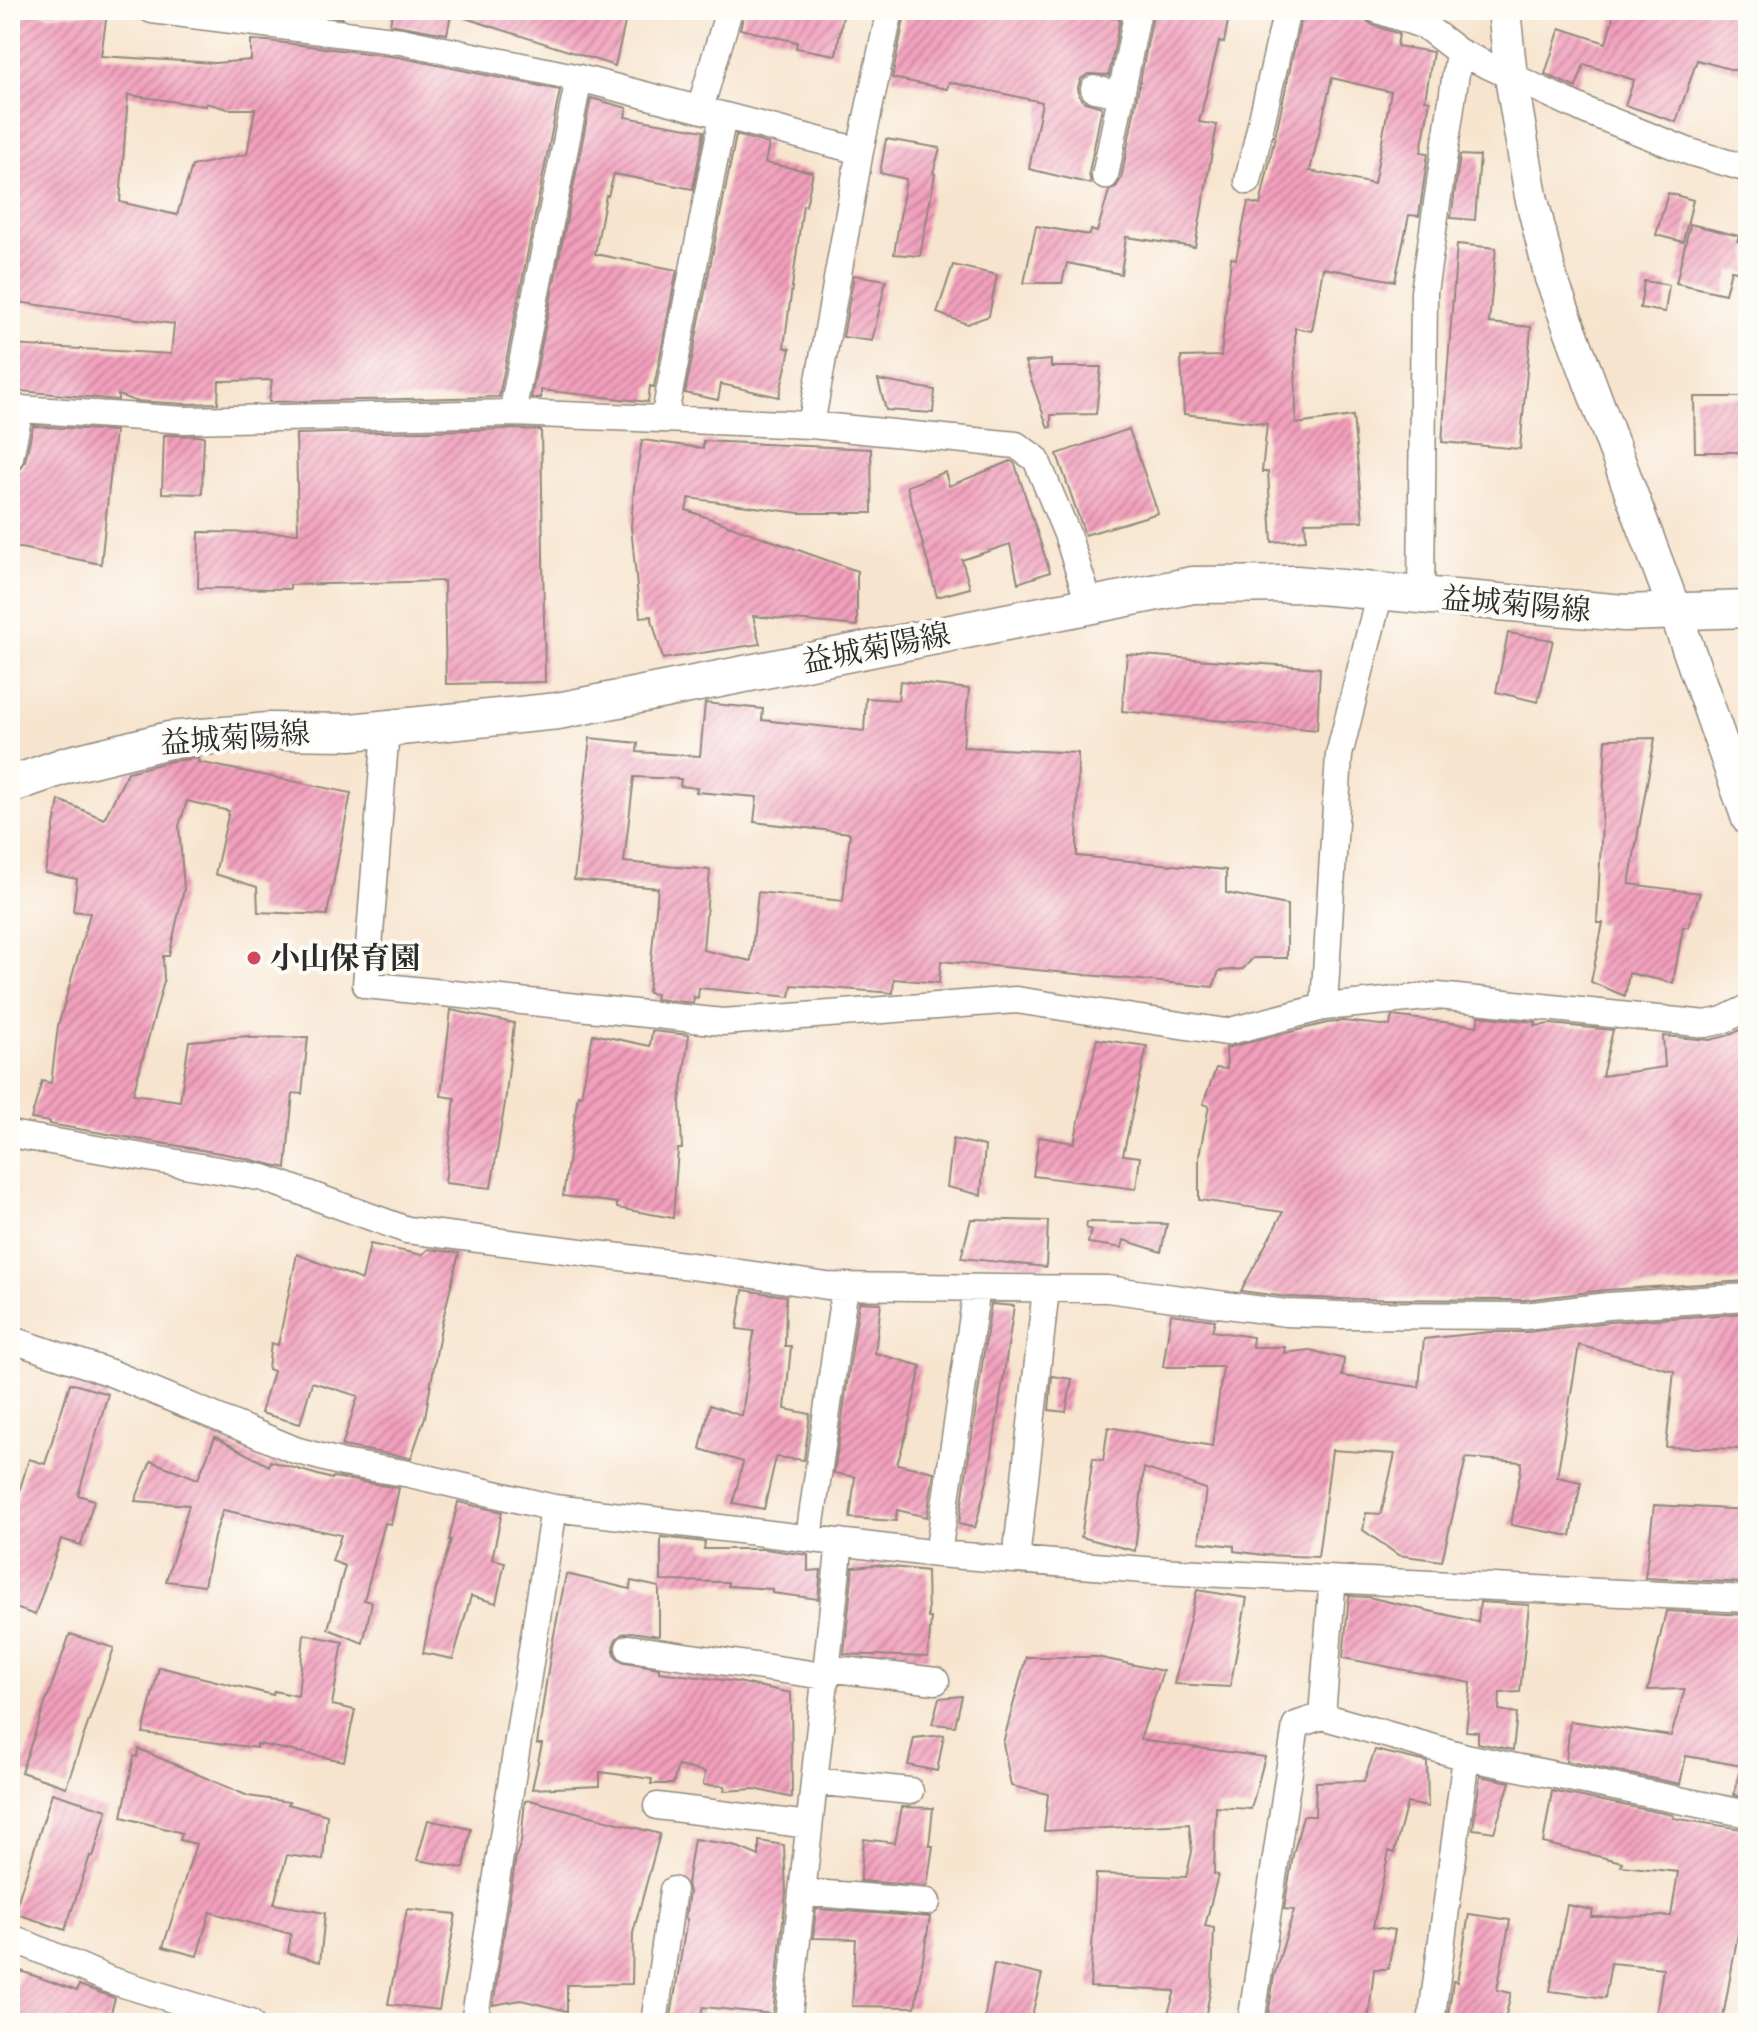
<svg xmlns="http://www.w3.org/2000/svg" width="1758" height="2033" font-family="'IM FELL Double Pica','Noto Serif JP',serif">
	<defs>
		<pattern id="building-hatch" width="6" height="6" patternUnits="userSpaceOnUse" patternTransform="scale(2)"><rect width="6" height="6" fill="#f29fbc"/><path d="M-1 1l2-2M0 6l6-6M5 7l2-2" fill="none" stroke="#c48299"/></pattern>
	</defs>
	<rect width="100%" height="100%" fill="#fdfcf7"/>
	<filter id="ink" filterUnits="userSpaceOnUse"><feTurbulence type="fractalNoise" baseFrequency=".0125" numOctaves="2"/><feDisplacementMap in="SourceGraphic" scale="16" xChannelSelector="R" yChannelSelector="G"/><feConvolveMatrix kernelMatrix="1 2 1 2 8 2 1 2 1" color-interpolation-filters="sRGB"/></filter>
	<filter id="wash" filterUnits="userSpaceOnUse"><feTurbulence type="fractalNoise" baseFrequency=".006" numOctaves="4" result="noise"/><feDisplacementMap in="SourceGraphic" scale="32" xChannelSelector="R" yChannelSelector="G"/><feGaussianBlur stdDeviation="1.8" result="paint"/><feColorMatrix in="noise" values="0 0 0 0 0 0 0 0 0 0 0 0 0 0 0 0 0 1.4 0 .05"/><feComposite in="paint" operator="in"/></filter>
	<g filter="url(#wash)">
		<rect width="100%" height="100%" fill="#f7e4ce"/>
		<g id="blocks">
			<path fill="url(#building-hatch)" fill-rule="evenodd" d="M14,10H34L47,15L107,13L101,56L215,63L251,60V40L268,41L398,57L560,90L499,397L269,402L272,380L219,381L218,403L185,404L135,401L118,395V400L10,390V345L171,354L174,324L10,301V95ZM128,95L206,106V103L228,109H255L247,154L192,166L177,215L120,202Z
				M290,10H344L342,18Z
				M393,10H452L447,34L390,24Z
				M457,10H628L615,66L456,15Z
				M745,10H844L836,55L796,48L797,42L740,29Z
				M906,10H1078L1120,19L1109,75L1088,74L1081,79L1078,87L1079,95L1084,102L1102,107L1089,173L1091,184L1029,169L1042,102L949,82L947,89L892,78Z
				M1154,10H1230L1224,43L1219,42L1199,122L1217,125L1195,247L1126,237L1121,274L1067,263L1062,283H1024L1036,226L1090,235L1091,230L1097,232L1109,191L1116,187L1121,179Z
				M1303,10H1342L1341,14L1365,20L1373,25L1399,34L1397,46L1433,52L1425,100L1430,101L1421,152L1428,153L1419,216L1409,215L1395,281L1323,268L1312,331L1295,328L1296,424L1353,416L1363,521L1305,522L1306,540L1272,542L1268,472H1262L1267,424L1184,414L1181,357L1221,356L1231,258L1236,259L1248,202L1260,205ZM1332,78L1391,92L1374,184L1310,171Z
				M1615,10H1748V74L1697,60L1676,122L1625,105L1634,80L1584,64L1576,88L1545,74L1560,28L1606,43Z
				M591,98L627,108L625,117L704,131L693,189L614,174L608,196L606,195L595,254L677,270L654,387L650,386L648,402L541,390V398H531Z
				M736,135L769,144L765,163L813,172L806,206L803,205L784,347L790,349L779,397L721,384L718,400L685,393Z
				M886,139L940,148L933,173L935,174L920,256L894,254L906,179L880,173Z
				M1460,155L1480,156L1475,220L1451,218Z
				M1668,193L1693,200L1683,242L1656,235Z
				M1690,224L1739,236L1737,241L1748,244V273L1731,270L1725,294L1676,283Z
				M1457,244L1496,248L1489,323L1531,327L1520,449L1442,442Z
				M953,265L997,275L989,316L967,324L937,313Z
				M854,275L886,280L872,341L843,337Z
				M1644,281L1669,285L1665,312L1640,308Z
				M1051,360V367H1101L1096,414L1051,415V427L1048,428L1025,362Z
				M878,380L935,390L933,413L886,410Z
				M1694,397H1741V452H1695Z
				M33,426L115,431L101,564L10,546V473L21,468L25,461Z
				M512,429L541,430L545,682L446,684L444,581L290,585V589L198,588L199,532L298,533L296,434Z
				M1129,429L1158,513L1085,535L1057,454Z
				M164,435L204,436L202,494L162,493Z
				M642,440L703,448V441L871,449L872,513H799L689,498L686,510L857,571V626L753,616L760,644L663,659L651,616L640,617L631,527L634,488Z
				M1011,461L1015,464L1050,572L1018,583L1010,544L962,560L970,588L937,597L907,486L945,472L949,486Z
				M1508,633L1553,640L1538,702L1496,692Z
				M1127,654L1320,668L1317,730L1122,711Z
				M900,681L969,689L963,747L1078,753L1077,856L1226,870V893L1287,905V958H1253L1243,969L1219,971L1213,987L941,961L939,983L894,979L893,993L792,985L790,997L699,988L698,998L694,997L693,1003L655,999L656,994L648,993L658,888L574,880L590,738L638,743L637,752L700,756L705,703L763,709L762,720L864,731L866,698L898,700ZM634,777L681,779L680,786L697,788L696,792L757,797L754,822L850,833L843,901L758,892L751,961L703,950L710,870L624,862Z
				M1655,738L1629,884L1700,893L1688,927H1683L1673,983L1629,973L1625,996L1591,982L1603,923H1597L1606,739Z
				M199,758L198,762L351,793L327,915L258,912L257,887L215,874L229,811L187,801L179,826L184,889L169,956H163L164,981L133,1094L180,1101L189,1041L250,1036L249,1038L308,1037L302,1094L293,1093L286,1168L231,1155L49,1124L50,1122L31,1119L42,1081L51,1083L58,1026L90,913L73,911L77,879L45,873L59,800L104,819L128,772L172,761Z
				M451,1010L514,1023L505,1103L491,1188L445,1183L455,1098L441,1096Z
				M1392,1016L1477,1026L1479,1016L1536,1022L1535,1026L1550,1024L1613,1030L1602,1076L1665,1067L1663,1036L1710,1040L1730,1035L1748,1026V1281L1606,1290L1524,1300L1342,1299L1287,1297L1241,1291L1283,1212L1199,1200V1156L1209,1106L1203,1104L1216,1068L1227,1069L1226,1048L1327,1023L1343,1021L1390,1026Z
				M652,1031L689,1035L680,1101L682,1149H678L673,1218L617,1208V1203L563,1196L578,1095L581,1096L593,1034L650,1046Z
				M1097,1039L1147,1046L1123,1155L1140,1157L1136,1189L1033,1176L1039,1137L1074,1143Z
				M953,1139L985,1146L981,1195L947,1187Z
				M971,1219L1048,1221L1046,1267L961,1258Z
				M1087,1222L1167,1224L1161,1252L1124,1240L1122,1248L1088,1243L1091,1230L1086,1228Z
				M370,1244L422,1255L428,1249L459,1253L441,1327L425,1417L411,1458L342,1446L358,1396L312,1382L300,1424L261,1413L273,1371L268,1369L271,1343L278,1345L297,1254L362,1280Z
				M743,1290L786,1296L785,1346H791L785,1409L810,1414L804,1460L776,1457L764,1509L733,1503L743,1462L700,1449L710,1405L742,1416L754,1331L737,1329Z
				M859,1302L881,1303L875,1353L921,1366L907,1432L897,1464L934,1472L927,1517L897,1510L896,1521L850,1518L855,1477L834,1473Z
				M991,1304L1014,1306L989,1474L975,1528L959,1524Z
				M1748,1313L1745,1449L1666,1447L1674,1371L1579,1345L1557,1477L1581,1482L1571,1536L1511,1525L1522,1462L1466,1458L1442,1561L1398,1555L1363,1530L1366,1513L1381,1514L1395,1454L1332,1450L1318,1557L1264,1555L1234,1551V1546L1199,1542L1206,1489L1144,1468L1135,1551L1081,1537L1093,1458L1103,1461L1108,1427L1212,1446L1223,1367H1163L1171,1314L1215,1320L1212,1331L1253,1337L1252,1347H1285L1284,1353L1310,1350L1344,1359L1342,1376L1419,1387L1424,1339L1489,1332H1527L1609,1322Z
				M1052,1376L1072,1379L1066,1412L1049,1410Z
				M70,1383L108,1394L78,1495L94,1500L81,1545L61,1539L35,1615L10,1606V1522L29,1459L45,1464Z
				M215,1437L269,1466L270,1461L332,1479L333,1477L399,1488L391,1524L385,1523L364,1600L372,1602L363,1643L328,1629L345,1566L332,1561L341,1535L223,1510L214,1537L204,1586L166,1581L189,1505L135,1501L151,1461L198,1479Z
				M458,1502L502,1512L492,1559L505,1562L496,1603L471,1596L453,1659L423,1653L436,1589L451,1540H449Z
				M1654,1505L1748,1510V1583L1645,1578Z
				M661,1537L705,1542L704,1549H764L808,1555V1571L821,1570L818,1599L772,1593V1589L728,1586V1582L661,1581Z
				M876,1565L927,1571L928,1618H931L928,1657L844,1654L853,1567Z
				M566,1574L630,1589L631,1581L659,1587V1636L631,1632L622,1634L616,1639L613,1647L615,1655L620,1661L659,1668V1672L738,1682L791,1693L792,1798L755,1789L724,1791L725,1786L703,1785L705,1772L678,1766L673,1784H651L652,1779L600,1772V1786L532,1789L542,1744H537L551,1650Z
				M1197,1590L1247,1598L1230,1687L1174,1684Z
				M1349,1596L1368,1597L1478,1622L1480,1602L1529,1605L1520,1692L1500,1693L1499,1710L1517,1713L1513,1750L1478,1743V1732L1466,1731L1471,1683L1343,1658Z
				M1666,1611L1748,1615V1767L1686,1756L1680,1784L1566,1761L1570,1721L1671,1736L1685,1689L1648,1690Z
				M70,1634L114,1648L66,1787L21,1772Z
				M304,1634L343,1642L332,1705L355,1710L344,1761L257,1744L256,1748L143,1733L159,1667L273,1695L274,1691L298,1696Z
				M1026,1657H1097L1163,1671L1140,1740L1265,1757L1251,1809L1216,1807L1214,1874L1218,1875L1205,1926L1214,1928L1212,1983L1204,2023H1165L1175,1991L1090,1987L1096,1874L1186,1877L1192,1852L1189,1824L1044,1831L1048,1794L1011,1786L1003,1743Z
				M962,1696L955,1726L932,1724L939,1698Z
				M944,1735L937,1771L908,1765L914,1738Z
				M139,1749L248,1796L289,1802L288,1804L327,1815L323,1860L287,1855L274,1904L325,1913L320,1962L288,1953L291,1934L210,1912L197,1956L163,1947L196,1844L180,1840L182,1833L122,1817L134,1756L137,1757Z
				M1375,1750L1427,1762L1428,1807L1407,1803L1394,1853L1389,1851L1373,1927L1395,1930L1388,1969H1374L1368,2023H1267L1274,1976L1294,1910L1284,1909L1293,1855L1303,1816H1315L1316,1782L1364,1781Z
				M1739,1772L1748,1773V1798L1734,1795Z
				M1480,1776L1510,1782L1494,1832L1473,1829Z
				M1552,1791L1673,1815V1818L1748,1830V1877L1722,2023H1655L1663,1968L1611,1963L1605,1998L1550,1991L1567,1905L1593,1910L1591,1917L1671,1916L1678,1872L1621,1866L1622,1862L1543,1843Z
				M52,1793L107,1810L93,1857L90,1856L65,1930L14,1913Z
				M530,1800L660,1834L633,1933L632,1984L567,1985V2011L521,2000L493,2005L516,1856L521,1842L525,1801Z
				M902,1807L933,1808L929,1846H933L927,1886L860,1881L864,1839L895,1843Z
				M428,1820L471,1829L464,1868L417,1860Z
				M694,1839L733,1845L759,1856V1841L784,1845L786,1892L773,2014L703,2007L699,2023H670L687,1919L685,1918L689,1892L687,1883Z
				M407,1909L456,1914L439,2010L388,2004Z
				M816,1909L930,1917L915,2007L852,2006L856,1939L813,1938Z
				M1469,1914L1510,1920L1497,1990L1511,1993L1504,2023H1447L1453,1981L1457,1982Z
				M994,1964L1042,1975L1030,2023L984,2020Z
				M21,1971L77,1991L79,1985L115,1998L108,2023H34L10,2014V2003Z"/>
		</g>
	</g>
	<g filter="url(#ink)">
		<use href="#blocks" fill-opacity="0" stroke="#91887c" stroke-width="2"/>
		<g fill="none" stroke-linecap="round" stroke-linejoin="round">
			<g stroke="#91887c" stroke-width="29">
				<path id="minor" d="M152,10L401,41L579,78L860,151
					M1378,10L1425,26L1459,52L1589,112L1690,152L1748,169
					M1094,89L1121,94
					M700,109L729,10
					M1105,176L1138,10
					M1248,181L1287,10
					M10,406L20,409L185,420L512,413L811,425L1016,445L1036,459L1067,534L1090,606
					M512,413L579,78
					M664,419L723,116
					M811,425L860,151L890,10
					M10,457L20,409
					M1421,597L1424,292L1459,52
					M386,729L366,985L723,1022L1016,1000L1226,1032L1324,1007L1339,755L1380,592
					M1324,1007L1438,996L1706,1024L1723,1020L1748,1008
					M10,1134L264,1178L407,1230L707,1268L827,1286L1107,1289L1286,1313L1342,1315L1525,1316L1608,1306L1748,1297
					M10,1339L111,1373L295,1450L343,1463L410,1474L554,1508L938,1554L1158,1571L1748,1599
					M809,1537L845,1286
					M938,1554L977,1288
					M1016,1560L1046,1289
					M629,1648L825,1676
					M826,1668L936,1681
					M1322,1716L1466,1757L1431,2023
					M1466,1757L1748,1814
					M814,1781L910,1791
					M657,1806L809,1825
					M802,1892L927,1902
					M10,1937L110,1980L250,2023
					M474,2023L554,1508
					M654,2023L673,1890
					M788,2023L840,1542
					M1251,2023L1296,1725L1322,1716L1332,1589L1336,1581"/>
			</g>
			<g stroke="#91887c" stroke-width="35">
				<path id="tertiary" d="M1504,10L1511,77L1531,196L1551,278L1675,611L1748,819"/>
			</g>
			<g stroke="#91887c" stroke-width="39">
				<path id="secondary" d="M10,785L67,765L169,740L268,731L351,732L558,711L1193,585L1296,584L1624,613L1748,609"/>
			</g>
			<use href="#minor" stroke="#fff" stroke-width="26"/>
			<use href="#tertiary" stroke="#fff" stroke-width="32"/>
			<use href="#secondary" stroke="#fff" stroke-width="36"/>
		</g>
	</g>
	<circle fill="#d1495b" stroke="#fdfcf7" stroke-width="3" cx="254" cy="958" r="8"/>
	<g text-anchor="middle" stroke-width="8" stroke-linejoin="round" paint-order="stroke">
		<g font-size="30" fill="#2b2b2b" stroke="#fdfcf7">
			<text transform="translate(1516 604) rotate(5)" y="10">益城菊陽線</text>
			<text transform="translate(876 648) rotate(-11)" y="10">益城菊陽線</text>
			<text transform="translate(235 738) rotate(-4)" y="10">益城菊陽線</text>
		</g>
		<g font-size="30" font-weight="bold" fill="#2b2b2b" stroke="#fdfcf7" text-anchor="start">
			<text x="270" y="968">小山保育園</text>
		</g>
	</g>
	<rect width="1758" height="2033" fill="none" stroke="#fdfcf7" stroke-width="40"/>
</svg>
